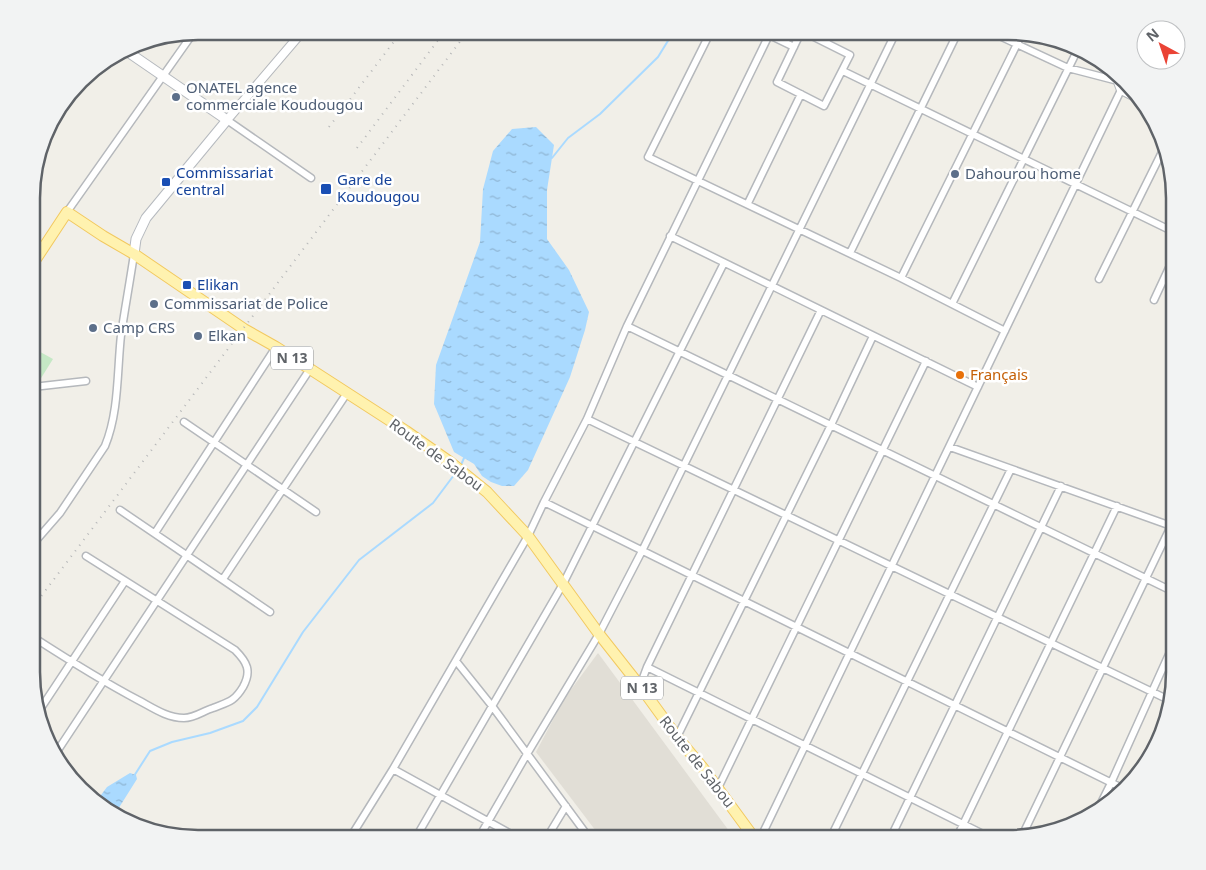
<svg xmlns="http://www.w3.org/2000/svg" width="1206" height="870" font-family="'Noto Sans',sans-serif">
	<defs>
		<pattern id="water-ripples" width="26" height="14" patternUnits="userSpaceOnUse" patternTransform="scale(1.25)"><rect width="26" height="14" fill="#aadaff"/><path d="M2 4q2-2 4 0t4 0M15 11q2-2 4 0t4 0" fill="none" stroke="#8eb4d2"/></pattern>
	</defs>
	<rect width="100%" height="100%" fill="#f1efe8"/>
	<path fill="#e1ded6" d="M598,653L735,839H602L536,752L564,699Z"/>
	<path fill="#c5e8c5" d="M33,348L53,359L38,383L33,380Z"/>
	<path fill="url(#water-ripples)" d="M536,127L554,145L547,190V239L569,270L589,312L585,330L570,377L528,470L514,486H502L491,482L482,476L474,464L454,452L434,404L436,365L480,242L483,189L493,151L512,129Z
		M130,773L136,775L137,779L115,814L96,804L95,803L107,787Z"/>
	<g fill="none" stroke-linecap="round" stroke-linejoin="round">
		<path stroke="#aadaff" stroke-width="2" d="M552,158L568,138L600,114L658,57L674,31
			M461,465L464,458
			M134,776L150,751L172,742L210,733L243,721L257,707L303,632L359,560L433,503L457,471"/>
		<g stroke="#b5b8bc" stroke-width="9">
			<path id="minor" d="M711,31L648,157L901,278L1005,331
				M761,31L794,47
				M801,32L777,82L824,106L850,55L804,32
				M991,32L1068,68L1118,81
				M826,42L831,32
				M843,71L1174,232
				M227,120L311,178
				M748,203L801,94
				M67,212L194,32
				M670,236L978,387
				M850,253L958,32
				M901,278L1023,32
				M1099,279L1164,148
				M1154,300L1174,257
				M952,304L1078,49
				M627,326L1174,592
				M33,387L86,381
				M587,419L1171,701
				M184,422L316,512
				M950,447L1174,527
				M544,502L1122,788
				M120,510L270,612
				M155,533L276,347
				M33,544L60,513L105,446C119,412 117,372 121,335C125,308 130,281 134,254
				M223,579L347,393
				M33,637C67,659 102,681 138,700C153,708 167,718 184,718C195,718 203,711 213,708C228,702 234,702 243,687C252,671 247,662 235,650L86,556
				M456,661L492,706L590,839
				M647,667L993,839
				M640,686L647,667L821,310
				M39,711L125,581
				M677,737L831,425L873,336
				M54,756L310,369
				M393,769L520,839
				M718,788L926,361
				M1098,809L1111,783L1174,643
				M1022,836L1171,526
				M350,838L393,769L528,536L544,502L587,419L627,326L771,31
				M415,839L563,584L724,263
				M478,839L527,754L599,634L642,551L896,32
				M546,839L566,806
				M760,839L1121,90
				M830,839L1011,469
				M890,839L1061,486
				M956,839L1117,506"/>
		</g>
		<g stroke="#b5b8bc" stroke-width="10">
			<path id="tertiary" d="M1114,71L1121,90L1135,97
				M227,120L303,31"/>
		</g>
		<g stroke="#b6babf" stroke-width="11">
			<path id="secondary" d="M125,50L227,120L146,218L136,239L134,254"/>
		</g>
		<g stroke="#f2c960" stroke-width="12">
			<path id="primary" d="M33,256L36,259L67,212L103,236L134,254L244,329L276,347L406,431L450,462L487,492L528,536L599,634L640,686L677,737L703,768L755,839"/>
		</g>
		<use href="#minor" stroke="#fff" stroke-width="6"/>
		<use href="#tertiary" stroke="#fff" stroke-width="8"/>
		<use href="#secondary" stroke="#fff" stroke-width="9"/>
		<use href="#primary" stroke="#fff2af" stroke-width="10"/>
		<path stroke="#b6b7b8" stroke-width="2" stroke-dasharray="1 6" stroke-linecap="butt" d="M329,127L402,31
			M357,148L445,31
			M33,607L468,31"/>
	</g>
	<g fill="#5c6f8a" stroke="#fff" stroke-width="2">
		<circle cx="176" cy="97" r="5"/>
		<circle cx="955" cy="174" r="5"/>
		<circle cx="154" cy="304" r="5"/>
		<circle cx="93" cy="328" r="5"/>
		<circle cx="198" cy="336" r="5"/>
	</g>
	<g fill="#1a4fb4" stroke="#fff" stroke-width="2">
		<rect x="161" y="177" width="10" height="10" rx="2.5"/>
		<rect x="320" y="183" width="12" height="12" rx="2.5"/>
		<rect x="182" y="280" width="10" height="10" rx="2.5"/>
	</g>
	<circle fill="#e8710a" stroke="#fff" stroke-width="2" cx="960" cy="375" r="5"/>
	<g text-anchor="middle" stroke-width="5" stroke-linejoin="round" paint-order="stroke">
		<g fill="#fff" stroke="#8f9295" stroke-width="1">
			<rect x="271" y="346.5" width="42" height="23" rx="4"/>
			<rect x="621" y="676.5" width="42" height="23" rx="4"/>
		</g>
		<g font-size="14" font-weight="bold" fill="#5f6368">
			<text x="292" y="363">N 13</text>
			<text x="642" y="693">N 13</text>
		</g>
		<g font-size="15" fill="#4e5e75" stroke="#fff" text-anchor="start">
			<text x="186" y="93">ONATEL agence<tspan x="186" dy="17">commerciale Koudougou</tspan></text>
			<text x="965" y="179">Dahourou home</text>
			<text x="164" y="309">Commissariat de Police</text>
			<text x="103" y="333">Camp CRS</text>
			<text x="208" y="341">Elkan</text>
		</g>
		<g font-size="15" fill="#164399" stroke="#fff" text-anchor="start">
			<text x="176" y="178">Commissariat<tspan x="176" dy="17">central</tspan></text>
			<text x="337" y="185">Gare de<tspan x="337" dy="17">Koudougou</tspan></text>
			<text x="197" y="290">Elikan</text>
		</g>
		<g font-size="15" fill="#c56008" stroke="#fff" text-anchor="start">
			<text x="970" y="380">Français</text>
		</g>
		<g font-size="15" fill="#5f6368" stroke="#fff">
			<text transform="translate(436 455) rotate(36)" y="5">Route de Sabou</text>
			<text transform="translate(697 762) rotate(52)" y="5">Route de Sabou</text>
		</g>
	</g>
	<path d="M0 0H1206V870H0ZM198 40H1008A158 158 0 0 1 1166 198V672A158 158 0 0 1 1008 830H198A158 158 0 0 1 40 672V198A158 158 0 0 1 198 40Z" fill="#f2f3f3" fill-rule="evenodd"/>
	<path fill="none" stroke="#5f6368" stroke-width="2.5" d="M198 40H1008A158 158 0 0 1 1166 198V672A158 158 0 0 1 1008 830H198A158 158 0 0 1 40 672V198A158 158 0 0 1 198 40Z"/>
	<g transform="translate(1161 45) rotate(320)"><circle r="24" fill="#ffffff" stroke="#bfc1c3"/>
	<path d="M0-4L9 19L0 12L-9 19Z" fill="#ea4335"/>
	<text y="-8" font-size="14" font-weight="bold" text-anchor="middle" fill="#5f6368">N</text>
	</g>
</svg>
